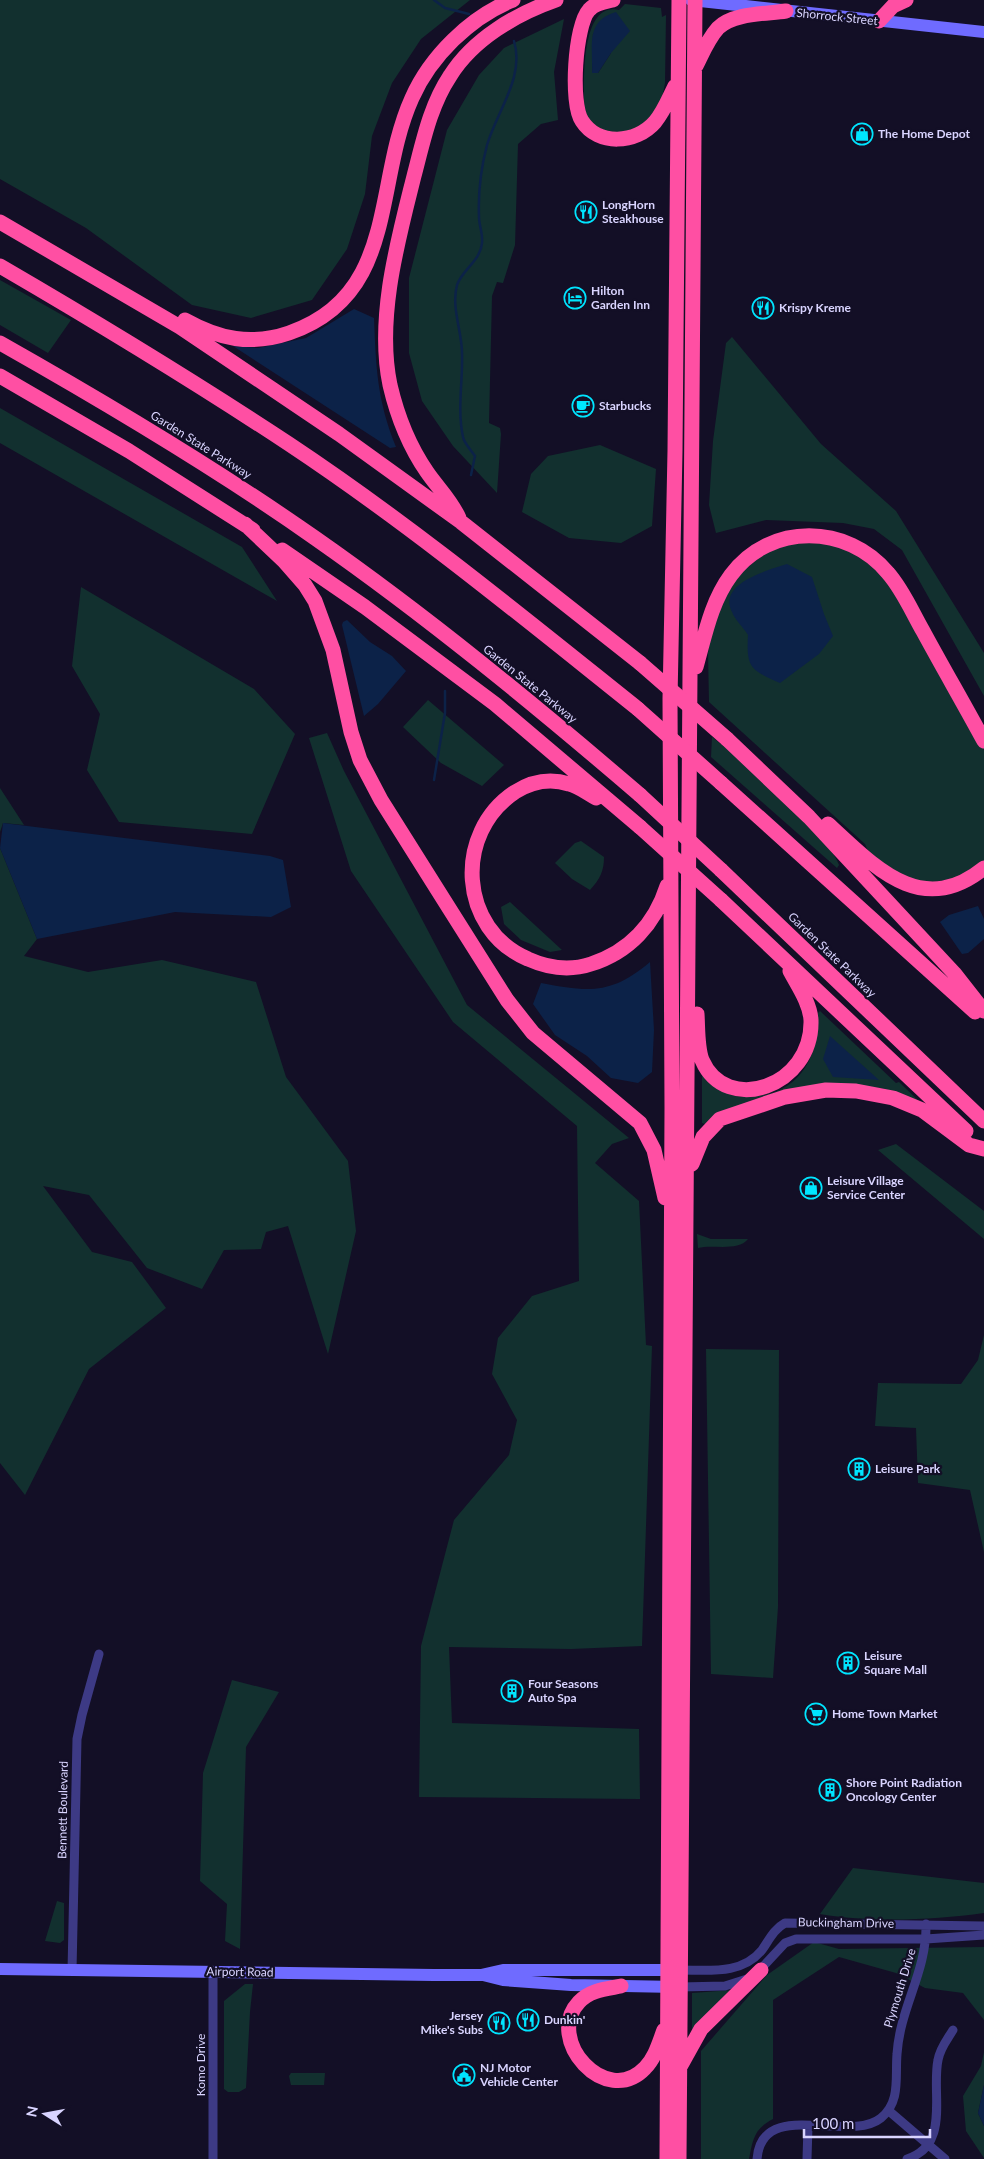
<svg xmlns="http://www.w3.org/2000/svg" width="984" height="2159" font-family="Lato,sans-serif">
	<rect width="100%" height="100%" fill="#130f26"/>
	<path fill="#12302f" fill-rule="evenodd" d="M0,0H470L421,39L392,83L372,136L365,194L347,249L312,300L251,318L192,305L86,228L0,179Z
		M625,4L661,8L662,17L666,15L665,83L662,99L648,121L627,133L606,134L584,116C585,94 577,0 619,10ZM593,33L611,53L598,73H592Z
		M564,19L554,72L558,120L541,124L518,144L515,245L503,283L497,282L492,296L489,423L500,428L501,434L497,493L453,446L422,401L409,353V278L447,130L479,75L504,48Z
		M0,280L71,320L48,353L0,325Z
		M732,337L821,444L896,511L984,653V696L902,550L874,529L843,523L766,520L716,533L709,505L713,441L726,343Z
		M0,408L242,547L277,601L0,443Z
		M600,445L656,469L652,526L621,543L569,538L522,512L531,474L548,456Z
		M809,539L853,549L885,575L984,747V862L965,877L927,883L905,878L869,853L865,844L709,702L708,653L712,628L719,609L736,577L770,549Z
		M81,587L254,689L295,734L252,834L119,822L87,770L100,714L72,666Z
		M428,700L504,765L482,786L441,763L403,727Z
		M327,733L344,771L467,1005L629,1138L612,1144L595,1163L639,1201L646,1345L652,1346L642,1646L571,1649L449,1647L452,1723L639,1729L640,1799L419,1797L421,1646L454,1520L509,1455L517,1420L492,1374L498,1338L532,1296L579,1281L577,1126L453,1022L351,871L309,738Z
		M712,737C748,764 780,797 811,829C821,840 834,851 839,865L837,868L711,757Z
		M0,788L24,825L3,823L0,832Z
		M581,841L604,857C604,871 600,879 590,890L572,879L555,863L575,843Z
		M0,848L37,939L24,956L88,972L162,960L256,982L286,1077L348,1161L356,1231L328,1354L288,1226L266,1232L261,1249L224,1250L202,1289L147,1268L89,1195L43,1186L92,1252L132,1262L166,1308L89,1369L25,1495L0,1463Z
		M510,902L562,950L550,952L521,940L504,924L501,907Z
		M820,1011L896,1083L899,1082L925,1107L886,1089L852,1084L705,1124L702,1123V1069C710,1076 720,1088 730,1094C738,1098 749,1097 757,1096C802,1091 819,1054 818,1013Z
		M896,1144L984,1211V1239L878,1150Z
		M697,1234L711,1239H748C738,1252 712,1244 698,1248Z
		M984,1335V1552L970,1490L918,1483L916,1428L875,1426L878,1383L961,1384L978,1360Z
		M706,1349L779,1350L778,1607L773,1678L711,1674Z
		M232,1680L279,1692L246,1747L240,1949L225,1941L227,1904L200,1881L203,1773Z
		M853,1868L984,1883V1913C933,1920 872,1923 820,1914Z
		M57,1901L64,1903V1940L60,1943L45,1941Z
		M814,1942L839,1949L984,1947V2020L963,1993L925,1988L896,1973L839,1957L773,2000V2119C754,2129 753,2139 749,2159H701V2051L767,1975Z
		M245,1984H253L250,2012L246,2088L239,2092H228L224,2089V2001Z
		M733,1990L692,2030V1993Z
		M984,2052V2085L978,2113L984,2126V2158L966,2131L963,2096L981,2066Z
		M291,2073H325L324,2085H291L289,2076Z"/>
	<path fill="#0c2248" d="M616,12L630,31L611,53L598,73H592C593,46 585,21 616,12Z
		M354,309L374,318C376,367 377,400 396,447L390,448L233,346L258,348L306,338Z
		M787,564L812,577L824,614L833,636L819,654L780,683C751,670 746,668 748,635C743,627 735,620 732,612C717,583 769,570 787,564Z
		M347,620L370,642L392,656L406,671L378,704L364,716L342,625L343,622Z
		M3,823L270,856L283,860L291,907L271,917L175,912L37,939L0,848Z
		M978,906L984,919V939L968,953L962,954L940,922L949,915Z
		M650,962L654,1030L652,1072L638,1083L611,1078L587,1056L555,1035L533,1004L541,983C589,992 611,995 650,962Z
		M830,1036L879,1080L833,1077L823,1059Z
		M984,2085V2126L978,2113Z"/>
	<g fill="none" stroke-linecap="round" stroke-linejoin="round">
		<path stroke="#0c2248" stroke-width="2.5" d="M434,0L445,8L469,14
			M471,475L475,456C471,450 464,443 463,437C457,409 463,381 462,353C462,331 451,308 457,285C462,270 481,260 482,243C483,234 479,225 479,217C478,193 481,168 487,145C497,111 525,77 514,41
			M434,780L445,713V691"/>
		<path stroke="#3d3a85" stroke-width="9" d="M680,1970C709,1970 742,1975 762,1950C769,1940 774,1929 785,1923L984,1926
			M72,1971L77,1739L82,1715L99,1654
			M758,1972L785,1943L796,1939H926L984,1935
			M680,1987L725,1986L747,1979
			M889,2111L945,2159
			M213,2159V1971
			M757,2159C762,2097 849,2144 881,2118C901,2102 895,2077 897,2054C900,2007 927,1972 926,1924
			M807,2159L808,2126
			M907,2159C951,2145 931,2093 938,2060C940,2048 947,2040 953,2030"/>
		<path stroke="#6f6bff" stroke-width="12" d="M691,0L984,32
			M0,1969L434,1975H481L503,1970H678
			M483,1975L503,1980L571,1985L677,1987"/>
		<path stroke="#ff4fa3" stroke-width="15" d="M613,0C604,2 595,3 589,10C575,25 570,104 582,121C598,146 636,144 655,122C664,111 669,98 675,86
			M879,21L893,6L906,0
			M696,66C702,54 708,39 718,28C733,13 766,14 786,11
			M0,222L180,327L339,434L461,522L640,663
			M0,266C98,323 195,382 289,444C411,525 524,618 638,709
			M185,320C219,339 251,346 289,333C399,295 373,184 412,98C430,57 470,17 513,0
			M0,343C108,404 214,467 315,538C428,617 535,705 640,795
			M0,376L129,451L253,530
			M459,518C451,500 438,488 427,472C409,446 397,415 390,385C376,318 398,240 414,176C423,142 430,106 450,76C473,39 516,14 556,0
			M245,524L284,561L305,585L315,601L333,650L351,732L360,760L381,800L442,897L507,1000L533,1033L640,1123L654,1150L665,1198
			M282,550L365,607L495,704L640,827
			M696,667C705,635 711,602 731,575C770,522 848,524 888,573C903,590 912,612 923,631C943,668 964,704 984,741
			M727,739L809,817L954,973L984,1011
			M721,783L975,1012
			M596,798C587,793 578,786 569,784C550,778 531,782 515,792C453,833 459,930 528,959C548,968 570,971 591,964C629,952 655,924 667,886
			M828,824C874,866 921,919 984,868
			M721,870L984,1121
			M721,900L966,1131
			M697,1014C698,1028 697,1047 702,1060C726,1116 813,1087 811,1020C810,1003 798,986 790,971
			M692,1164L703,1137L720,1119L785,1097L826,1090L856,1091L893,1098L922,1110L969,1145L984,1149
			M621,1986C606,1989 590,1990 579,2002C544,2039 606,2109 645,2068C655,2058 659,2043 664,2030
			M681,2065L701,2029L761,1970
			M667,2159L672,1108L670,699L675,451L679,0
			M679,2159L695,0"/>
		<path stroke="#ff4fa3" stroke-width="15" d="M640,663L727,739
			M638,709L721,783
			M640,795L721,870
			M640,827L721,900"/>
	</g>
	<defs>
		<g id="shop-ring" transform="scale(1.125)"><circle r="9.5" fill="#130f26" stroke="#00e5ff" stroke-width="1.5"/><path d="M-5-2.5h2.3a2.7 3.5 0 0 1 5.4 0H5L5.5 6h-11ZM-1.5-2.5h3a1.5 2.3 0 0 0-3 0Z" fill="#00e5ff"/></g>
		<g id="restaurant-ring" transform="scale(1.125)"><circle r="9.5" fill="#130f26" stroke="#00e5ff" stroke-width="1.5"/><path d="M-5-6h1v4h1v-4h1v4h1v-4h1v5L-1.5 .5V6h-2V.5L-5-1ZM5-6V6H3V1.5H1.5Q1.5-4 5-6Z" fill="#00e5ff"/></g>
		<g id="hotel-ring" transform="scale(1.125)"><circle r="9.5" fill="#130f26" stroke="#00e5ff" stroke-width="1.5"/><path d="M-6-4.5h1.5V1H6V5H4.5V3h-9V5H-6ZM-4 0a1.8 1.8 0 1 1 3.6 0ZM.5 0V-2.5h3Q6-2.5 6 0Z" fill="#00e5ff"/></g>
		<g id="cafe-ring" transform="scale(1.125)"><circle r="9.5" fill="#130f26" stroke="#00e5ff" stroke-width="1.5"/><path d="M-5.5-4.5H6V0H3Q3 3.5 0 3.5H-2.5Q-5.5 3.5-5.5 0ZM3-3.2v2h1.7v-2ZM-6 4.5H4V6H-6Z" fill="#00e5ff"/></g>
		<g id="building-ring" transform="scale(1.125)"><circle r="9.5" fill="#130f26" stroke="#00e5ff" stroke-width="1.5"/><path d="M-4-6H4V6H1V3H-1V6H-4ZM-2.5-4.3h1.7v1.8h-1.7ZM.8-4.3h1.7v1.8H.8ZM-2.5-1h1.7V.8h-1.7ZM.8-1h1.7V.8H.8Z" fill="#00e5ff"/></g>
		<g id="supermarket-ring" transform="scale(1.125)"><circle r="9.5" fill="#130f26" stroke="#00e5ff" stroke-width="1.5"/><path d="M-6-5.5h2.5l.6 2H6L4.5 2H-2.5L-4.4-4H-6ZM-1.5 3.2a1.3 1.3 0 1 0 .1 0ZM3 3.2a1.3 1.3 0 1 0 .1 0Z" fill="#00e5ff"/></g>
		<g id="civic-ring" transform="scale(1.125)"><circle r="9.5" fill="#130f26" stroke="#00e5ff" stroke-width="1.5"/><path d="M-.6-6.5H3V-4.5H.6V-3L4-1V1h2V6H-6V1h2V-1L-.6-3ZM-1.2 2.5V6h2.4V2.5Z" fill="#00e5ff"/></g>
	</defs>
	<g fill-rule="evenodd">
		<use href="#shop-ring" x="862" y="134"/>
		<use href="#restaurant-ring" x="586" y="212"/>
		<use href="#hotel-ring" x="575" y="298"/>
		<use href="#restaurant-ring" x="763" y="308"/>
		<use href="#cafe-ring" x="583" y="406"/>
		<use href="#shop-ring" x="811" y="1188"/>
		<use href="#building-ring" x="859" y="1469"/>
		<use href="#building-ring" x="848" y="1663"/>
		<use href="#building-ring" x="512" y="1691"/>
		<use href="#supermarket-ring" x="816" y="1714"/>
		<use href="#building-ring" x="830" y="1790"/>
		<use href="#restaurant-ring" x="528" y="2020"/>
		<use href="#restaurant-ring" x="499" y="2023"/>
		<use href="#civic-ring" x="464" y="2075"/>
	</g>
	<g text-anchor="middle" stroke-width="4.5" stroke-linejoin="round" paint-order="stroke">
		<g font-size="12" fill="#d9d4ff" stroke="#130f26">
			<text transform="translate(837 17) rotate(6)" y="4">Shorrock Street</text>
			<text transform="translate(201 445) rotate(32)" y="4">Garden State Parkway</text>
			<text transform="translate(530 684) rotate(39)" y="4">Garden State Parkway</text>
			<text transform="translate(832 955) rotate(44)" y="4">Garden State Parkway</text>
			<text transform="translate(63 1810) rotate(-89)" y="4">Bennett Boulevard</text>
			<text transform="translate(846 1923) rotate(1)" y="4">Buckingham Drive</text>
			<text transform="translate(240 1972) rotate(1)" y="4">Airport Road</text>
			<text transform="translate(900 1988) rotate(-73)" y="4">Plymouth Drive</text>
			<text transform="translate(201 2065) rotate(-90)" y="4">Komo Drive</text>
		</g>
		<g font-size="12" font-weight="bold" fill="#d9d4ff" stroke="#130f26" text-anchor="start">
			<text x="878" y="138">The Home Depot</text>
			<text x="602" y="209">LongHorn<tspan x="602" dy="14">Steakhouse</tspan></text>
			<text x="591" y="295">Hilton<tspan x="591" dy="14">Garden Inn</tspan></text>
			<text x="779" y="312">Krispy Kreme</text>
			<text x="599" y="410">Starbucks</text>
			<text x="827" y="1185">Leisure Village<tspan x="827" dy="14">Service Center</tspan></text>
			<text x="875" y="1473">Leisure Park</text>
			<text x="864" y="1660">Leisure<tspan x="864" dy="14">Square Mall</tspan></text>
			<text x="528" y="1688">Four Seasons<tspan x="528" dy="14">Auto Spa</tspan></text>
			<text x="832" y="1718">Home Town Market</text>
			<text x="846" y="1787">Shore Point Radiation<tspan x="846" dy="14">Oncology Center</tspan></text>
			<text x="483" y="2020" text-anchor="end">Jersey<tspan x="483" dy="14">Mike's Subs</tspan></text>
			<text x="544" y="2024">Dunkin'</text>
			<text x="480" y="2072">NJ Motor<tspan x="480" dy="14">Vehicle Center</tspan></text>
		</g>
	</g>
	<g transform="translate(45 2114) rotate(281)" stroke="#130f26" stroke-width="4" paint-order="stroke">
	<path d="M0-4L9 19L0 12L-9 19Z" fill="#d9d4ff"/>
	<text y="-8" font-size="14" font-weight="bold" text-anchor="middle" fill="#d9d4ff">N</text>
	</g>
	<path d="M804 2129v8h126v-8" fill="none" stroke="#d9d4ff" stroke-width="2.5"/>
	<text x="812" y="2129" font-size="15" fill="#d9d4ff" stroke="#130f26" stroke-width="4" paint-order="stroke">100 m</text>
</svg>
